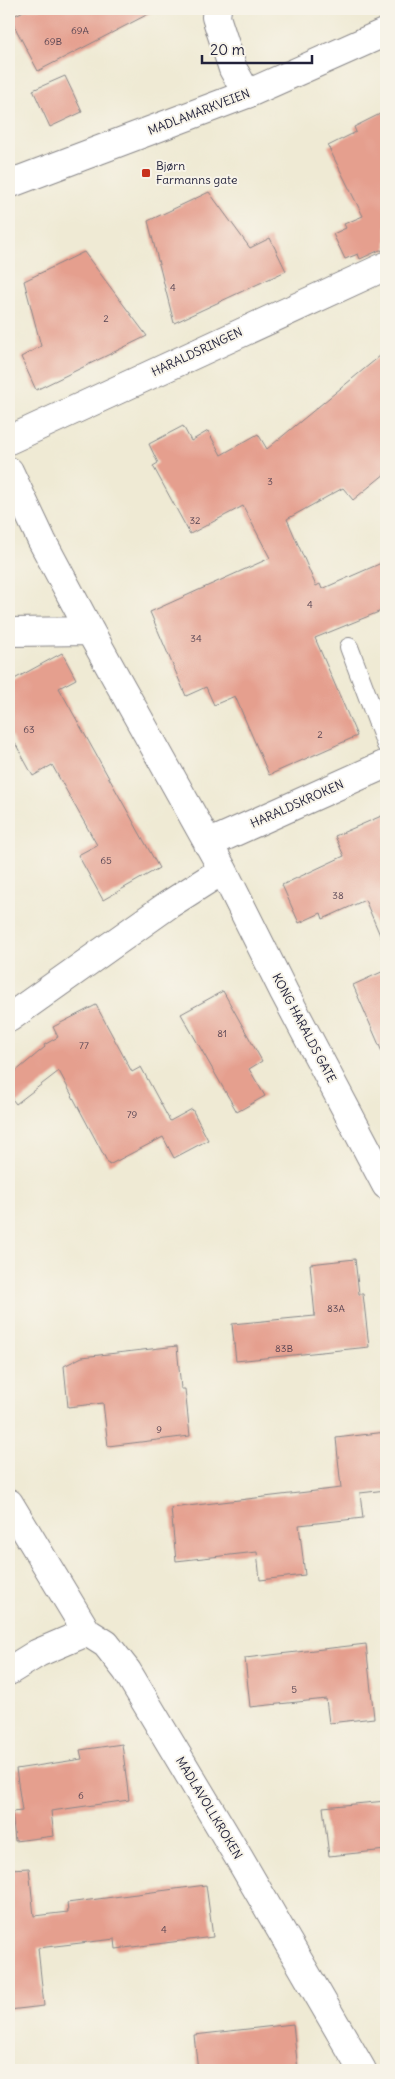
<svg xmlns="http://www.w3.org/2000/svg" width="395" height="2079" font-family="Delius,sans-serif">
	<rect width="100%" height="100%" fill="#f7f3e8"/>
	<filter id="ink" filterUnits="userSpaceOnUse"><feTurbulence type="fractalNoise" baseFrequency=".02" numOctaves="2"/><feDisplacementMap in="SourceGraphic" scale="10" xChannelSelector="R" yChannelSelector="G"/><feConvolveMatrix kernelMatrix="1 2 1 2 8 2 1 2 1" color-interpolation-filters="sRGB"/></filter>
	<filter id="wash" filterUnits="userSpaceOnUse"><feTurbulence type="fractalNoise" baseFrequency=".0096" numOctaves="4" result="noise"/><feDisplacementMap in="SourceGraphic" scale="20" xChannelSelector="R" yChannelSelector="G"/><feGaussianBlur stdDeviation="1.12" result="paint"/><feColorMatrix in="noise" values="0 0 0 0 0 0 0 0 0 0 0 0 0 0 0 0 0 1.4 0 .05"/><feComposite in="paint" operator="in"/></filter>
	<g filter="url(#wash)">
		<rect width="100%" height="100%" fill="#efead4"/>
		<g id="blocks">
			<path fill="#e59f8e" d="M27,9H158L38,71L10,18Z
				M65,76L82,112L50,127L33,90Z
				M386,111V251L380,250L360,259L358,254L345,259L333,234L346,228L344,224L363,216L328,146L356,132L354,127Z
				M209,192L250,248L270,238L286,271L174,323L148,221Z
				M84,252L147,336L36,390L21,357L41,346L24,281Z
				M386,351V473L353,500L343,488L287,519L316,586L320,584L322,589L386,561V609L315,638L357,736L269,775L235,696L214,705L206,687L186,696L150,612L270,558L243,506L190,534L153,466L158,463L149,444L183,426L191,441L208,431L221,455L258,434L267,449Z
				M62,653L76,679L59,688L159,868L103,900L78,855L97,845L52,765L33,776L9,732V682Z
				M386,814V949L365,900L323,919L321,913L299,923L282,885L344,856L335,836Z
				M386,970V1061L353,985Z
				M223,991L262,1061L249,1069L265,1096L237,1112L181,1014Z
				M96,1005L132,1072L141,1067L170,1121L192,1109L208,1140L174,1158L163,1137L109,1165L59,1071L16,1104L9,1095V1077L45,1047L44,1045L58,1037L53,1027Z
				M355,1259L359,1294H363L369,1347L236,1361L232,1324L315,1316L310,1264Z
				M177,1346L181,1389H185L190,1436L108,1446L103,1403L68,1407L64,1366L82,1357Z
				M386,1432V1490L360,1493L363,1518L299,1525L305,1575L260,1580L257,1552L176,1561L171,1508L341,1488L336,1438Z
				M366,1644L374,1718L329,1723L326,1699L250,1707L245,1658Z
				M122,1744L129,1800L51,1811L54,1836L15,1841L12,1812L22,1811L16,1769L82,1759L80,1750Z
				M386,1801V1850L329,1856L323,1807Z
				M29,1868L34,1916L68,1912L67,1903L206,1885L213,1937L116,1949L115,1939L38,1948L44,2006L9,2010V1869Z
				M293,2024L298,2070H198L194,2035Z"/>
		</g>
	</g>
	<g filter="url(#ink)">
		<use href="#blocks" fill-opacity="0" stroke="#888688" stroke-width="1"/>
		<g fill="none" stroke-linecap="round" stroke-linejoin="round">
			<g stroke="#888688" stroke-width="20">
				<path id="service" d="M349,647L386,745"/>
			</g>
			<g stroke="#888688" stroke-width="30">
				<path id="minor" d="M217,9L216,17L233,69L247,94
					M9,440L386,266
					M9,471L42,541L90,631L223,870L284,992L386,1185
					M9,632L90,631
					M208,844L386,764
					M9,1018L168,905L223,870
					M9,1503L87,1632
					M9,1671L38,1653L87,1632L106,1644L127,1671L239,1858L362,2070"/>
			</g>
			<g stroke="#888688" stroke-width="30">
				<path id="secondary" d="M9,184L247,94L386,32"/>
			</g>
			<use href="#service" stroke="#fff" stroke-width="18"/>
			<use href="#minor" stroke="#fff" stroke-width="28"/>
			<use href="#secondary" stroke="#fff" stroke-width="28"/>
		</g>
	</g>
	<rect fill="#c8321e" stroke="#f7f3e8" stroke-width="2" x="141" y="168" width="10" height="10" rx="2.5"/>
	<g text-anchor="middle" stroke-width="4" stroke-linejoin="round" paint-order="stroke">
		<g font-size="10" fill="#534150">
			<text x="80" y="34">69A</text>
			<text x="53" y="45">69B</text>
			<text x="173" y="291">4</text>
			<text x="106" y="322">2</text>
			<text x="270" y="485">3</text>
			<text x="195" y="524">32</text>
			<text x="310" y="608">4</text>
			<text x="196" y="642">34</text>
			<text x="29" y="733">63</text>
			<text x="320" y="738">2</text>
			<text x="106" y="864">65</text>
			<text x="338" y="899">38</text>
			<text x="222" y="1037">81</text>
			<text x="84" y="1049">77</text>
			<text x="132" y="1118">79</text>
			<text x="336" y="1312">83A</text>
			<text x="284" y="1352">83B</text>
			<text x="159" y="1433">9</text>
			<text x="294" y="1693">5</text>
			<text x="81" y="1799">6</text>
			<text x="164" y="1933">4</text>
		</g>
		<g font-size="12" fill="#22223b" stroke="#f7f3e8">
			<text transform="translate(199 112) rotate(-21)" y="4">MADLAMARKVEIEN</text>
			<text transform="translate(197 352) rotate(-25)" y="4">HARALDSRINGEN</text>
			<text transform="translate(297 804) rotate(-24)" y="4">HARALDSKROKEN</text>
			<text transform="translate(304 1028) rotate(62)" y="4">KONG HARALDS GATE</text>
			<text transform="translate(209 1808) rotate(59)" y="4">MADLAVOLLKROKEN</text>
		</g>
		<g font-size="12" fill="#22223b" stroke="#f7f3e8" text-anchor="start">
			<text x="156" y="170">Bjørn<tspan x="156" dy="14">Farmanns gate</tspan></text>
		</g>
	</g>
	<rect width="395" height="2079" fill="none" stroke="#f7f3e8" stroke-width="30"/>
	<path d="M202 55v8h110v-8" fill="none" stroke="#22223b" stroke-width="2.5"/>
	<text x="210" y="55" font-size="15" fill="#22223b" stroke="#f7f3e8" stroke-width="4" paint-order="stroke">20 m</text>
</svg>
